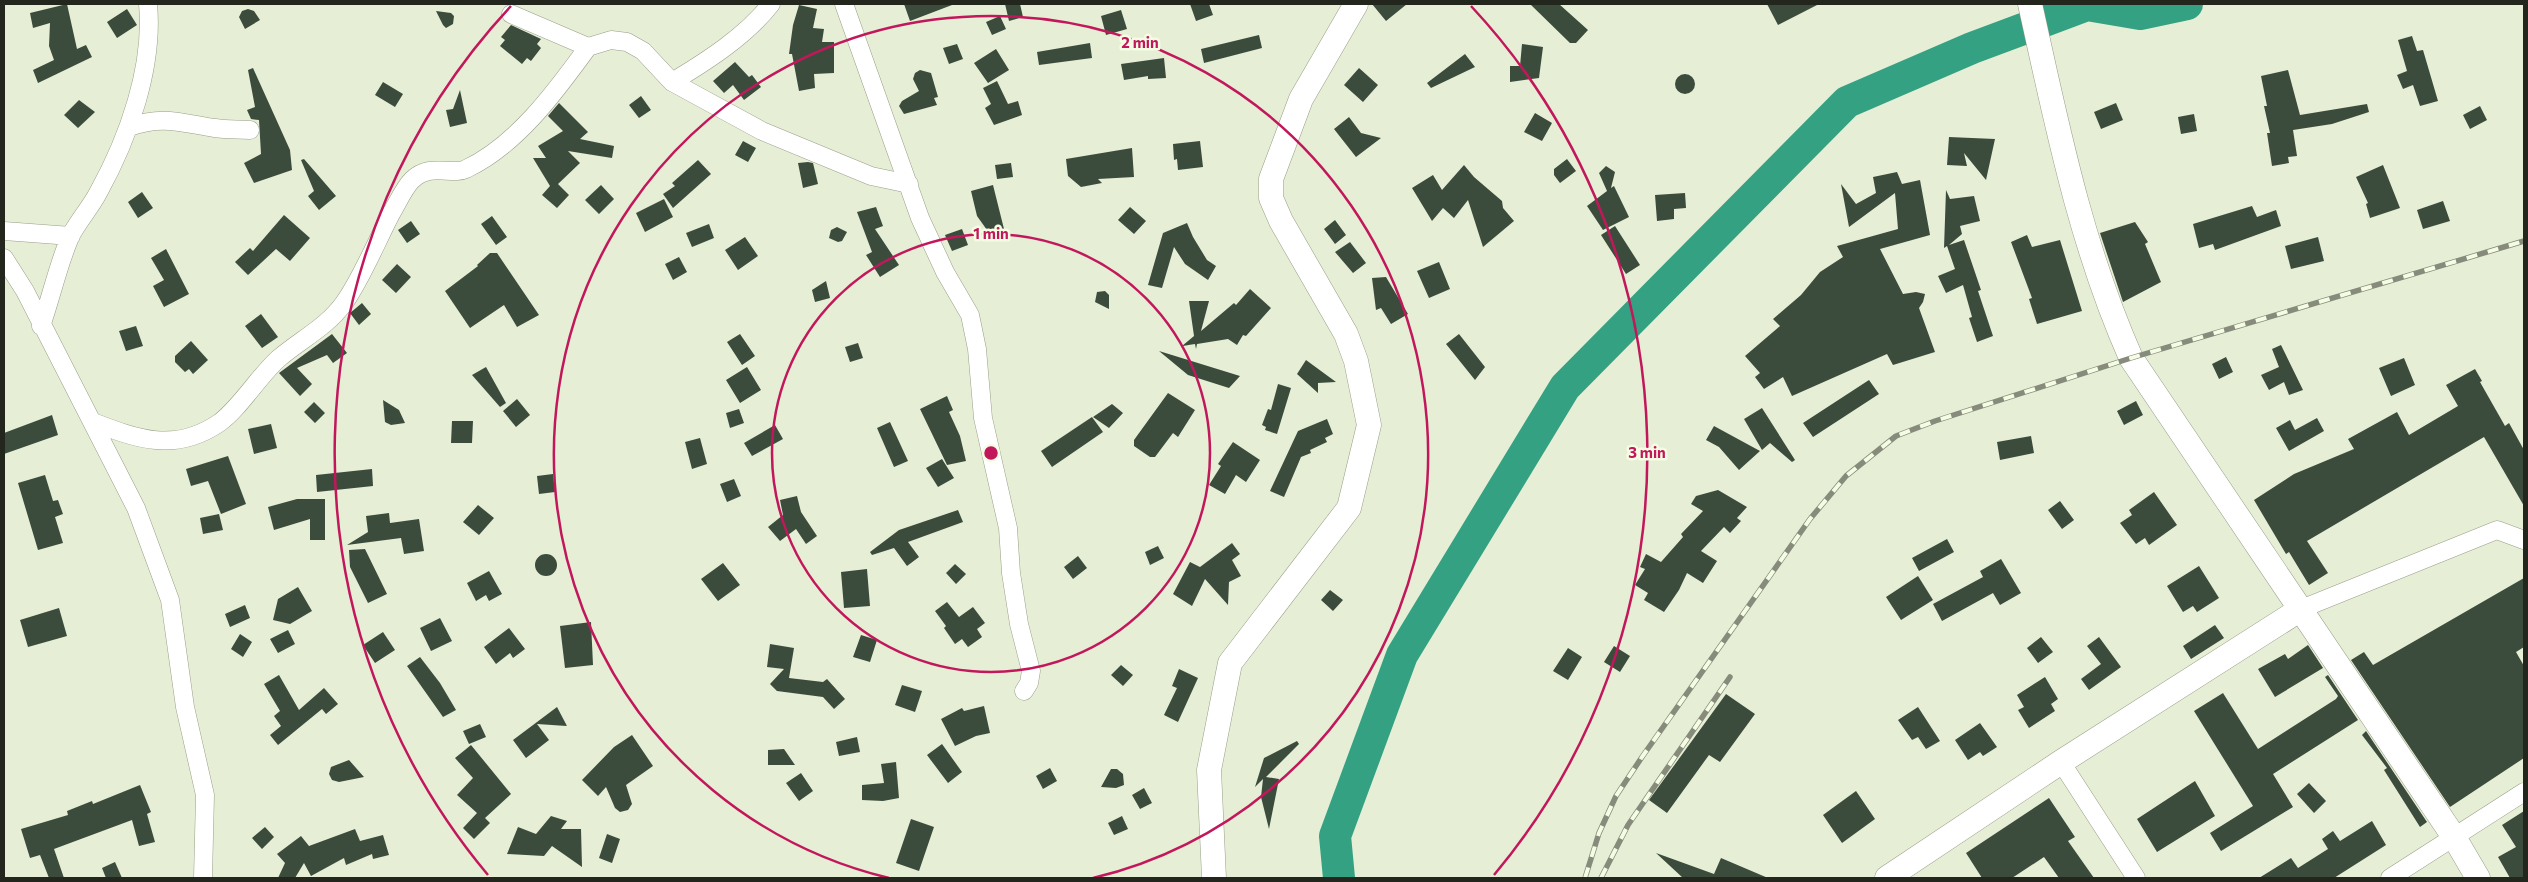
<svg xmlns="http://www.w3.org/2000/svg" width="2528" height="882" font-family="Commissioner,sans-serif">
	<rect width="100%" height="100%" fill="#e6eed6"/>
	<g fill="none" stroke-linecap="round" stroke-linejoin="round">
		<path stroke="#33a182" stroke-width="32" d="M1339,878L1335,836L1402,655L1565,387L1847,102L1972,48L2087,5L2140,14L2187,4"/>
	</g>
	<path fill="#3c4c3c" d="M67,4L77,49L86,45L92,57L38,83L33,70L54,60L49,46L50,23L33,28L30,13Z
		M904,4H952V5L910,21Z
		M1005,4H1020L1023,17L1009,21Z
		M1190,4H1209L1213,15L1196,21Z
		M1372,4H1407L1386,21Z
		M1530,4H1559L1588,30L1576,43H1570Z
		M1767,4H1819L1778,25Z
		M799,5L817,9L813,28L824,29L822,42H834V73L814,74L815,88L799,91L792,54H789L793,25Z
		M127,9L137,25L117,38L107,22Z
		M248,9L254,11L260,20L245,29L239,17L242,11Z
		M1121,10L1127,29L1106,35L1101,16Z
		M436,11L451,13L454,16L453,24L446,28L443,25Z
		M1000,16L1006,29L992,35L986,22Z
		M511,25L541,39L537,44L541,48L531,61L527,58L522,64L500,46L505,40L501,37Z
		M1259,35L1262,48L1204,63L1201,49Z
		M2412,36L2417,51L2423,50L2438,101L2420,106L2413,85L2403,89L2397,75L2407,71L2398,40Z
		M1090,43L1092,58L1039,65L1037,52Z
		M957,44L963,59L949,64L943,48Z
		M1522,44L1543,47L1539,78L1510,82V66H1520Z
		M996,49L1009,70L988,83L974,63Z
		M1465,54L1475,67L1431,88L1427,83Z
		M1164,58L1166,78L1148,79V76L1124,80L1121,64Z
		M735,62L749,77L752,75L761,87L744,100L733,85L724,93L713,81Z
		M253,68L290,150L292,170L254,183L244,163L261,154L259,120L251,119L247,110L255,107L248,70Z
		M1359,68L1378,85L1363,102L1344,85Z
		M920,70L931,73L938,97L934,98L937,105L904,114L899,106L902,101L919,91L913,79L915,73Z
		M2288,70L2300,115L2367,104L2369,112L2332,124L2293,130L2297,156L2288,157L2289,163L2272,166L2267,133H2270L2264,106H2267L2261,76Z
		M1675 84a10 10 0 1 1 20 0a10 10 0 1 1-20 0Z
		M997,81L1008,104L1018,101L1022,115L994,125L985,108L991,104L983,88Z
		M383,82L403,94L395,107L375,95Z
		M460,90L467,123L450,127L446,110L453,109Z
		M641,96L651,110L639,118L629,105Z
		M79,100L95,112L78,128L64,115Z
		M559,103L588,132L580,139L614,146L612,158L568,151L580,163L558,184L569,195L557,208L542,195L550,186L533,158H546L538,146L563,131L548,116Z
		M2116,103L2123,120L2101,129L2094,112Z
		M2480,106L2487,120L2470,129L2463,115Z
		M1535,113L1552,123L1542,141L1524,132Z
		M2194,114L2197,131L2181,134L2178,117Z
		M1349,117L1361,133L1381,138L1356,157L1334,129Z
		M1949,137L1995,139L1986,180L1964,153L1967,166L1947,165Z
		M743,141L756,148L748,162L735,155Z
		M1200,141L1203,167L1178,170L1177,159L1174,160L1173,144Z
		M1132,148L1134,177L1098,179L1102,183L1081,187L1068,176L1066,159Z
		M304,159L336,196L319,210L308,196L314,191L301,160Z
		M1567,159L1576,171L1560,183L1554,175V169Z
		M698,160L711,174L673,208L663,194L675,186L672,183Z
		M808,162L813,163L818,184L803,188L798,163Z
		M1011,163L1013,177L997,179L995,165Z
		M1464,165L1474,177L1502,201L1503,208L1514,221L1483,247L1468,200L1454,218L1443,208L1432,221L1412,188L1433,175L1442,190Z
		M2383,165L2400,208L2370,218L2366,204L2368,203L2356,177Z
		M1606,166L1615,172L1611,188L1614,186L1629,217L1603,230L1587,206L1607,191L1599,173Z
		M1897,172L1902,184L1920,180L1930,235L1880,249L1903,294L1916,292L1925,294L1923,302L1919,308L1935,352L1893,365L1887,354L1792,396L1783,377L1764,389L1755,377L1760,373L1745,356L1780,326L1773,319L1801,295L1820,272L1843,257L1837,246L1898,229L1895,193L1849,227L1841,184L1856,204L1876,193L1873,177Z
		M601,185L614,199L599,214L585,200Z
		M993,185L1004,229L992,237L977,216L971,191Z
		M1946,190L1950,199L1974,196L1980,221L1960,226L1962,234L1949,245L1964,240L1981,290L1978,291L1993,336L1977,342L1969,318L1972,317L1963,285L1946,293L1938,276L1955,269L1947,246L1944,248Z
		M142,192L153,208L138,218L128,202Z
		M1685,193L1686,208L1674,209V219L1657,221L1655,195Z
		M664,199L673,217L645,232L636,213Z
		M2443,201L2450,221L2423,229L2417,210Z
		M2252,206L2257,217L2276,210L2281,226L2215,250L2213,244L2199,248L2193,224Z
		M876,207L883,226L875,229L899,265L880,277L866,255L872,252L857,212Z
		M1130,207L1146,221L1134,234L1118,220Z
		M284,215L310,238L290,261L276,249L248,275L235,262L250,248L253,251Z
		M492,216L507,237L496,245L481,224Z
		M1335,220L1346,235L1335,244L1324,229Z
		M411,221L420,234L407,243L398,230Z
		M2135,222L2148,242L2145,244L2161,282L2123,302L2100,233Z
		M1187,223L1193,237L1207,260L1216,266L1208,280L1185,264L1174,247L1162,288L1148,285L1163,233Z
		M709,224L714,238L692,247L686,233Z
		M1615,226L1640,265L1626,274L1601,235Z
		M837,227L847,232L842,241L838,242L829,238L831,230Z
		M962,229L968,245L952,251L945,235Z
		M2027,235L2032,247L2060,240L2082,311L2037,324L2029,299L2032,298L2011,242Z
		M745,237L758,256L738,270L725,250Z
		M2318,237L2324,261L2291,269L2285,246Z
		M1350,242L1366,263L1353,273L1335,252Z
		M166,249L189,294L164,307L153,286L164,280L151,258Z
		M490,253H497L539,315L517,327L504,305L470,328L445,291L478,266L477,265Z
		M679,257L687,272L673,280L665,264Z
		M1439,262L1450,289L1429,298L1417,271Z
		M397,264L411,277L396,293L382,280Z
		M1386,277L1408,314L1391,324L1381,308L1376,310L1372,278Z
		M826,281L830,298L815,302L812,290Z
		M1250,289L1271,308L1246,336L1243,335L1237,345L1228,339L1197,344L1196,349L1195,344L1182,346L1194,336L1189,301H1209L1201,331L1234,303L1236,305Z
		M1105,291L1109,295V309L1095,302L1097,292Z
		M362,303L371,314L359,325L350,313Z
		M261,314L278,337L262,348L245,326Z
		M136,326L143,346L126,351L119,331Z
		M332,334L347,353L333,363L327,355L297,368L312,384L300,396L279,373Z
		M740,334L755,356L742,365L727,342Z
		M1459,334L1485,367L1475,380L1446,344Z
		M191,341L208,360L193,374L189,369L185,372L175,362V356Z
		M858,343L863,358L850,362L845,347Z
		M2281,345L2303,390L2289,395L2284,382L2269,390L2261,375L2279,367L2272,349Z
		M1159,351L1240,376L1229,388L1188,375Z
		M2226,357L2233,372L2219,379L2212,364Z
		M2404,358L2415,385L2391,396L2379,368Z
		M1306,360L1336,382L1318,383V393L1297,374Z
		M486,367L506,403L500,407L472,375Z
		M747,367L761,390L740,403L726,380Z
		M2475,369L2482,381L2480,382L2505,426L2509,423L2524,450V506L2484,437L2307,541L2328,573L2309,585L2289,552L2286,554L2254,500L2294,474L2354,449L2348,439L2397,412L2409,435L2458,406L2446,385Z
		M1869,380L1879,394L1813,437L1803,423Z
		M1278,384L1291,388L1277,434L1265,430L1266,427L1262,425L1268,409L1271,410Z
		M1168,393L1195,410L1178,437L1173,433L1155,457H1150L1134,446V440Z
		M947,396L953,410L949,412L960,436L966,461L947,465L920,409Z
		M517,399L530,415L516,427L503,411Z
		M383,400L399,410L405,423L391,425L385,422Z
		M2136,401L2143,415L2124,425L2117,411Z
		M314,402L325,413L315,423L304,412Z
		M1112,404L1123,413L1109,428L1093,417Z
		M1762,408L1795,460L1792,462L1770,443L1762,450L1744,419Z
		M739,409L744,423L730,428L726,413Z
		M52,415L58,435L4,454V433Z
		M1092,417L1103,432L1052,467L1041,451Z
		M2317,418L2324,431L2289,451L2276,428L2290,420L2295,430Z
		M1327,419L1333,434L1325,438L1327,442L1310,450L1311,453L1301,457L1284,497L1270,491L1298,431Z
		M452,421H473L472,443H451Z
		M890,422L908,461L894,467L877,428Z
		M271,424L277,448L254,454L248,429Z
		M775,425L783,439L752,456L744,443Z
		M1714,426L1760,451L1739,470L1719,447L1706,440Z
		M2031,436L2034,453L2000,460L1997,442Z
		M700,438L707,464L692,469L685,442Z
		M1233,442L1260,460L1246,482L1236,475L1225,494L1209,485L1221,466L1218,464Z
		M228,456L246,504L221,514L208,481L191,486L186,469Z
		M942,459L954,478L938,487L926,468Z
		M372,469L373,486L317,492L316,475Z
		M553,474L555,492L539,494L537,476Z
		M45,475L53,501L58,500L63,514L55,517L63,543L38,550L18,483Z
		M734,479L741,496L727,502L720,484Z
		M1718,490L1747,507L1737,518L1741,521L1730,533L1724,527L1701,551L1717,561L1703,583L1687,573L1679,590L1664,612L1644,600L1648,593L1635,585L1645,569L1640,567L1646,554L1661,562L1683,537L1681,534L1703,511L1691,504L1696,496Z
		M2154,492L2177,525L2149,545L2145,538L2136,544L2120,523L2132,515L2129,510Z
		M797,496L801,512L817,536L806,544L796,529L780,541L768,527L783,515L780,500Z
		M297,499H325V540H310V519L274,530L268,507Z
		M2060,501L2074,520L2062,529L2048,510Z
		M478,505L494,518L479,535L463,522Z
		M958,510L963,522L908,542L919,557L907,566L894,548L872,555L870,552L899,530Z
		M389,513L390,523L419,519L424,551L404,554L401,538L347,545L368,532L366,516Z
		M219,514L223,530L203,534L200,518Z
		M1947,539L1954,552L1919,571L1912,558Z
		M1232,543L1240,554L1232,560L1241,576L1229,582L1228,605L1205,579L1192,606L1173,594L1190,562L1200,567Z
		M1158,546L1164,558L1150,565L1145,552Z
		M365,549L387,594L368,603L350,567L349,550Z
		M535 565a11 11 0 1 1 22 0a11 11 0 1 1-22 0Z
		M1078,556L1087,568L1073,579L1064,567Z
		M2001,559L2021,593L2000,605L1993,593L1942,621L1933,604L1983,577L1980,571Z
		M723,563L740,585L718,601L701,579Z
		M955,564L966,574L956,584L946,573Z
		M2199,566L2219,598L2197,612L2193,606L2183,612L2167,586Z
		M867,569L870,606L844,608L841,572Z
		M489,571L502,594L489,601L486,595L476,601L467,583Z
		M1918,576L1933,600L1901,620L1886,597Z
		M2524,578V647L2516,652L2524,666V758L2450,807L2351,660L2364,652L2373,665Z
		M298,587L312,611L290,624L273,620L278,599Z
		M1330,590L1343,600L1333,611L1321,600Z
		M947,602L959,617L973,607L985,623L977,629L982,637L968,647L962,639L955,644L944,628L946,626L935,611Z
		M245,605L250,618L230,627L225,614Z
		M59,608L67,636L28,647L20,620Z
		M440,618L452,641L431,651L420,628Z
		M591,622L593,665L565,668L560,626Z
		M2215,625L2224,638L2191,659L2183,646Z
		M509,628L525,649L513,658L510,653L496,664L484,647Z
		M288,630L295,644L278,653L270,639Z
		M383,632L395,650L375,663L363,645Z
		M240,634L252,642L243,657L231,649Z
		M861,635L877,640L870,662L853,657Z
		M2041,637L2053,652L2038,663L2027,648Z
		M2099,637L2121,667L2089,690L2081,679L2101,664L2087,646Z
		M770,644L794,648L789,678L823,682L827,679L845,699L834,709L823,697L777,691L770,684L784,669L767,667Z
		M2308,645L2323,668L2275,697L2258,669L2285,654L2288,659Z
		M1614,646L1630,656L1620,672L1604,662Z
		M1568,648L1582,657L1568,680L1553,671Z
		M420,657L440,683L456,710L443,717L407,666Z
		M1121,665L1133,675L1123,686L1111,675Z
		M1179,669L1198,678L1178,722L1164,715L1177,688L1172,686Z
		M279,675L299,710L324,688L338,704L326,714L322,709L278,745L270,735L281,726L274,716L280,711L264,684Z
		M2328,675L2358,720L2273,774L2293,807L2221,851L2210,833L2253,806L2194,711L2223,693L2258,749L2336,699L2338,696L2325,677Z
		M2045,677L2058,699L2051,704L2055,711L2029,728L2018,710L2024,707L2017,695Z
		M902,685L922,691L915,712L895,705Z
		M1726,694L1755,714L1720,762L1709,755L1667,813L1649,800Z
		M984,706L990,733L976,736L955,746L941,719L962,708L964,711Z
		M557,707L567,726L537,724L549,740L526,758L513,740Z
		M1918,707L1940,741L1926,749L1918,737L1912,740L1898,720Z
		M1980,723L1997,747L1983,756L1980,752L1968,760L1955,740Z
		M480,724L486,737L469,744L463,731Z
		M2366,731L2427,822L2420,827L2384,770L2387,768L2362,735Z
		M632,735L653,766L626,785L632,804L628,810L620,812L615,808L606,787L598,796L582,780L614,747Z
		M857,737L860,752L839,756L836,742Z
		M1297,741L1299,744L1266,777L1279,779L1269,829L1261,797L1263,779L1255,787L1264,758Z
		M942,744L962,772L948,783L927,755Z
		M471,745L511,794L485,818L490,823L474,839L463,828L477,813L457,795L473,778L455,758Z
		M784,749L795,765H768V750Z
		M349,760L364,777L339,782L332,780L329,774L331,767Z
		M896,762L899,798L883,801L862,800V785L884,783L881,764Z
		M1050,768L1057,781L1043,789L1036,776Z
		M1111,769H1117L1123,774L1124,785L1116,788L1101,787Z
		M801,773L813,791L799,801L786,783Z
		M2195,781L2215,816L2157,852L2137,819Z
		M2309,783L2326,801L2314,813L2297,794Z
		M140,785L151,812L147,814L155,842L139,846L132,820L54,849L64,878H49L40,855L30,858L21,829L68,815L67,811L92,801L93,804Z
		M1144,788L1152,803L1140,809L1132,795Z
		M1856,791L1875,819L1842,843L1823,815Z
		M2049,798L2075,837L2068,841L2094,878H2059L2044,857L2012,878H1982L1966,853Z
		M2524,811V878H2510L2498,857L2516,847L2502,825Z
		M551,816L567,821L561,829H581L582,867L552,846L544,856L507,854L518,827L536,834Z
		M1122,816L1128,829L1114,835L1108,823Z
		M911,819L934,827L919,871L896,863Z
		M2372,821L2386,845L2334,878H2259L2291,858L2298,868L2328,849L2322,839L2333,831L2340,841Z
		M265,827L274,837L262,849L252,838Z
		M355,829L360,841L383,835L389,855L373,859L372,854L346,865L344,858L311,876L304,863L295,878H278L285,863L277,854L301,836L309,846Z
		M607,834L620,839L612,863L599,858Z
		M1656,853L1714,874L1721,858L1768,878H1683Z
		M115,862L122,878H106L102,868Z"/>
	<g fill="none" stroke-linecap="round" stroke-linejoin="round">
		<g stroke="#989f88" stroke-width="19">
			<path id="street" d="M844,4L920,218L945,272L970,315L977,349L983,418L1008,528L1011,573L1019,624L1031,671L1029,683L1024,691
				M511,14L588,47L611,40L627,42L643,51L672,82L762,131L871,176L909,184
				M672,82C707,61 746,36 771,4
				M129,127C163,115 181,123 215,128C227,130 239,129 250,130
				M4,231L71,236
				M4,258L25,291L136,508L170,600L185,707L205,795L203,878
				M41,326C51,298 59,261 71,235C79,220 90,208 98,193C128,139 154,67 148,4
				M93,422C137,439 175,453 219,423C239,409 259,376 278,359C300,340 327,327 344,303C362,278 377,240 392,212C398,202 404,188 412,180C431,162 452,176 466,169C517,145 556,91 588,47
				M2301,609L2497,530L2524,540
				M2061,762L2136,878
				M2390,878L2524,792"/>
		</g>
		<g stroke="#989f88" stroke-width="25">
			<path id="secondary" d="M2030,4C2057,125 2080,243 2131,358L2454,837L2478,878
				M1214,878L1209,770L1230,663L1349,508L1369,425L1356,361L1346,334L1281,221L1271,198V179L1301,99L1356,4
				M1887,878L2061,762L2301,609"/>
		</g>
		<use href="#street" stroke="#fff" stroke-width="18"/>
		<use href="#secondary" stroke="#fff" stroke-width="24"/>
		<g stroke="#868b7b" stroke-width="5.5">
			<path id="rail" d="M1585,878L1599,833L1616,796L1642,757L1810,519L1846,476L1896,436L1935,421L2131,358L2524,241
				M1601,878L1628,825L1730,677"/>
		</g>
		<use href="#rail" stroke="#f4fce3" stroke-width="4" stroke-dasharray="11" stroke-linecap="butt"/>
	</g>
	<g fill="none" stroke="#c2185b" stroke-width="2.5">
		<circle cx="991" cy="453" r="219"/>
		<path d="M889 878A437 437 0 1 1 1093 878"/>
		<path d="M488 875A656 656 0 0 1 511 6M1471 6A656 656 0 0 1 1494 875"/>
	</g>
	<circle cx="991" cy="453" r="8" fill="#c2185b" stroke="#f4fce3" stroke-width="2.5"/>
	<g font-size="15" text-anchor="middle" font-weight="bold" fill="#c2185b" stroke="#f4fce3" stroke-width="5" stroke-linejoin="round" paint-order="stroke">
		<text x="1140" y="48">2 min</text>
		<text x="991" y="239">1 min</text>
		<text x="1647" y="458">3 min</text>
	</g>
	<rect width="2528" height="882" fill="none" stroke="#23261d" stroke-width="10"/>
</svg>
